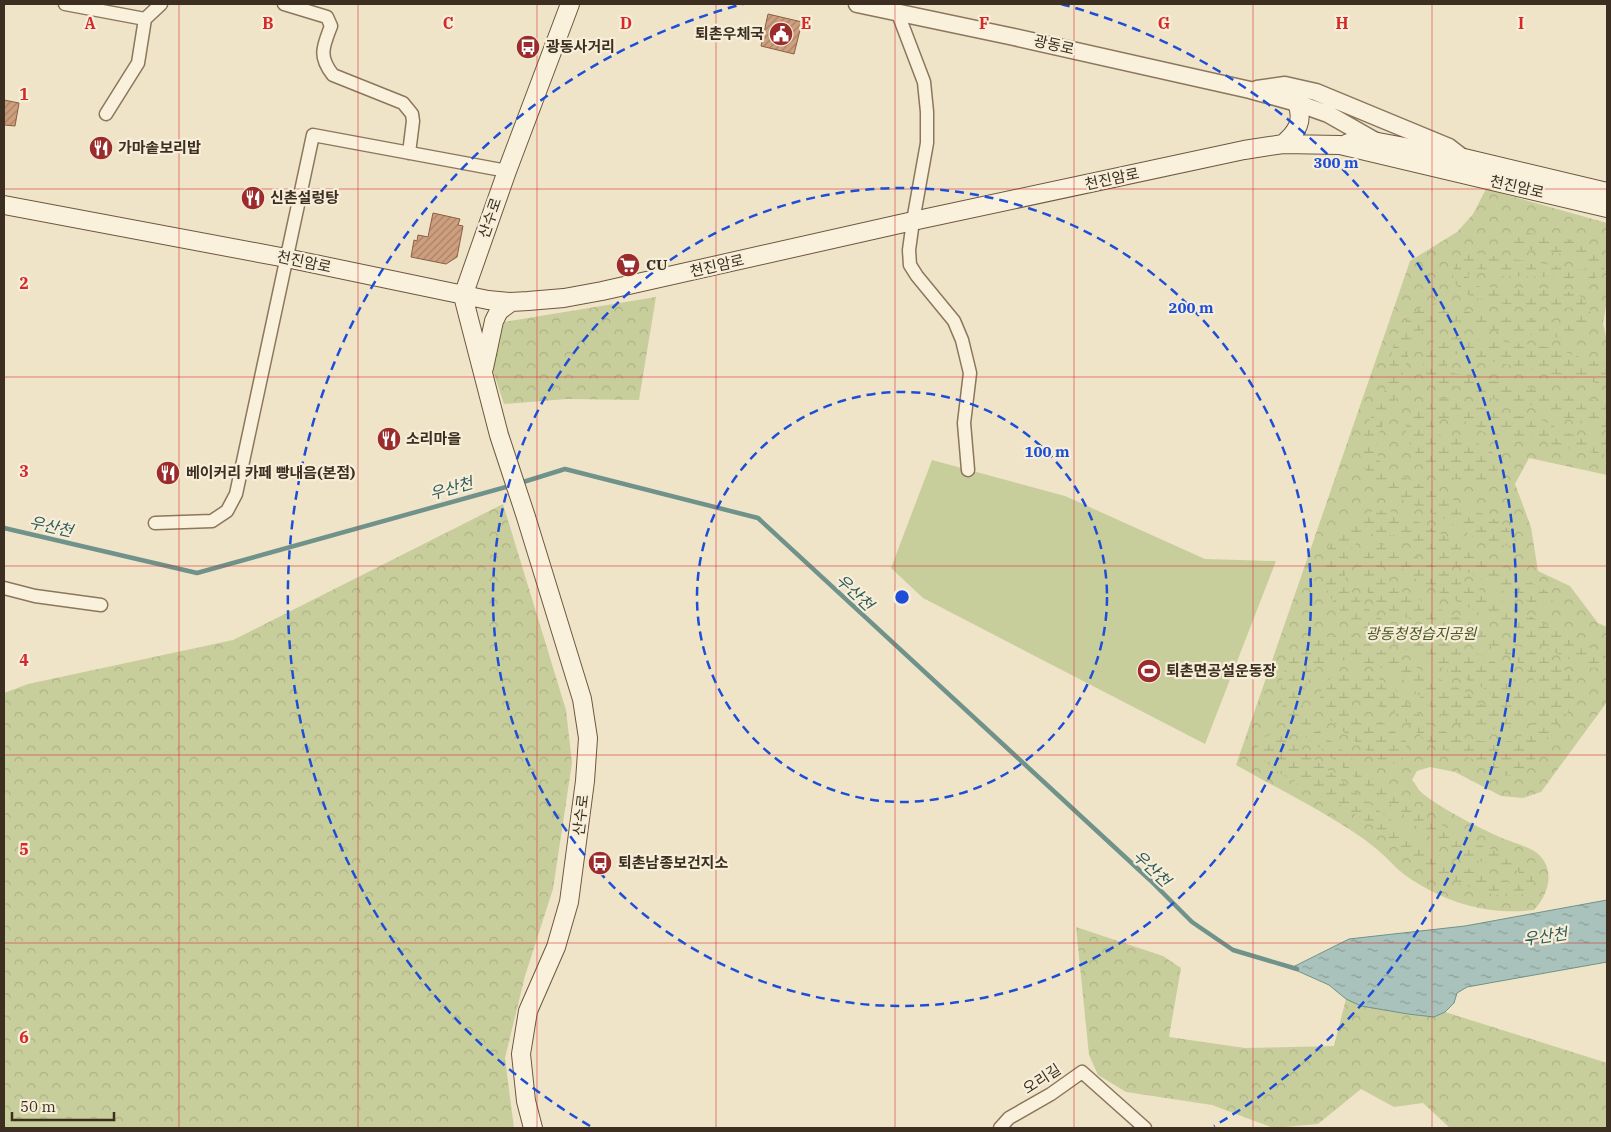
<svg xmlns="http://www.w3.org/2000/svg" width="1611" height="1132" font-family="'IBM Plex Serif','Noto Sans KR',serif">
	<defs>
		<pattern id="forest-crowns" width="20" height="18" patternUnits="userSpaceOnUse" patternTransform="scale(1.25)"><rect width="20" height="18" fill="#c8ce9b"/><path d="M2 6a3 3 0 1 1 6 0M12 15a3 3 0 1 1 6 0" fill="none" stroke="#adb185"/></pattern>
		<pattern id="wetland-marsh" width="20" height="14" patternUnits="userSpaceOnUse" patternTransform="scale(1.25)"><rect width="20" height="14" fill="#c8ce9b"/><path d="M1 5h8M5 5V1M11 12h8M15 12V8" fill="none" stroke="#adb185"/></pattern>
		<pattern id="water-ripples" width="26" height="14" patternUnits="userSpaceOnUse" patternTransform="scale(1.25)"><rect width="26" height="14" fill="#a9c3bc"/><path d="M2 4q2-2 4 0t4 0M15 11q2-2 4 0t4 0" fill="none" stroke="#8b9f98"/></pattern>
		<pattern id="building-hatch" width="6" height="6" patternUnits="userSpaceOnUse" patternTransform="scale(1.25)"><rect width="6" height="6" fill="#cd9f7e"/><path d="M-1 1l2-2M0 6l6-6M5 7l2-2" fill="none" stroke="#a88267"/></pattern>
	</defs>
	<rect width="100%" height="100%" fill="#efe4c8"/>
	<path fill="url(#forest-crowns)" d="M1486,189L1607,223V301L1603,323L1607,341V475L1529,458L1515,484L1531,527L1538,571L1570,586L1598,623L1607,627V702L1541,792L1523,798L1501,796L1455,772L1430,767L1417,771L1412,780C1415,783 1417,787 1419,790C1432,804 1483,830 1502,838C1511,842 1530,847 1537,853C1556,869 1549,894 1534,910C1489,916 1442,902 1405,875C1394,867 1385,855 1374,847C1362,837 1349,829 1336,821C1304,801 1269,784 1236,765L1410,261L1457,232L1473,214Z
		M656,297L639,400L567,399L504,404L493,371L504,322Z
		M503,504L566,710L572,763L553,889L525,976L505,1058L514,1128H4V693L28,684L233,640Z
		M1076,927L1163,956L1181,968L1169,1037L1245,1048L1334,1046L1346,999L1361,1006L1408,1014L1434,1017L1445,1012L1607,1063V1128H1450L1423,1103L1394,1107L1361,1089L1318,1124L1273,1128L1212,1105L1126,1092L1098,1075L1089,1055Z"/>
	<path fill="url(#wetland-marsh)" d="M1518,231L1592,245C1605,254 1605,258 1604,273L1588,282L1550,277L1503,276L1486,270L1473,268L1468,276L1471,284L1481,287C1490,287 1499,288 1508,288C1528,288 1597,283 1590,317C1588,330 1583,334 1571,339L1495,331L1462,321L1443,323L1426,329L1412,342L1397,396L1376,439L1378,455L1382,467L1500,522L1512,533L1516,540L1514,544L1508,546L1483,542L1444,519L1378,488L1369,478L1362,461L1361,442L1365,429L1384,392L1394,343L1399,330L1410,315L1423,306L1438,303L1449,304L1474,314L1496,317L1548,320L1571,326L1575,321L1577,313L1573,308C1549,305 1454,311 1453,275C1453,268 1456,262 1459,257L1468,253L1482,254L1583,270L1588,266V260L1581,256L1522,249L1511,245L1509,240L1511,233Z
		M1458,336C1487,342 1517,342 1547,347C1568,351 1585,361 1607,364V385L1456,354L1449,356L1447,365L1453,373L1607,403V428L1575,422L1535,406L1496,400L1468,388L1435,382L1427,377L1423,369V360L1428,346L1434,341L1444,337Z
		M1440,399H1455L1508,416H1534L1554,426L1560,432L1594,438H1607V455L1554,446L1547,441L1487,434C1481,431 1476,426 1470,423C1461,419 1448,418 1438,419L1434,425C1436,429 1436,433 1440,435C1445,438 1453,437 1458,438C1466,439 1486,445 1490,450C1515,472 1481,486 1460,480C1445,476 1425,464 1415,452C1404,440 1402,419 1416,408C1423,402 1432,400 1440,399Z
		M1376,510L1390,511L1415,520L1547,591L1553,599L1552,604C1528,617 1417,533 1378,533C1370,533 1362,538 1357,543C1351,549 1346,555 1345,564C1343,575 1348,588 1356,597C1368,611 1386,623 1404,630C1440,644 1520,654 1525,702C1527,735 1483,732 1462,725C1449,720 1435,712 1425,702C1417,694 1410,683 1400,677C1380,663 1328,649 1311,674C1309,678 1307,684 1305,688C1299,702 1304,714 1312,725L1398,797L1420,814L1482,846L1520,860L1534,874V883C1532,886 1530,889 1527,892C1504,907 1438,876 1417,862C1408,856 1399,847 1391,840C1378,829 1362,818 1347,809C1324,795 1266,774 1257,749C1263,733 1274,731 1289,739L1422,845C1437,854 1452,863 1468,869C1477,873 1490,872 1499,876C1509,881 1507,886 1520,882L1521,877L1518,871C1499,864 1478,863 1460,854C1452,850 1444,846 1436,841C1422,832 1411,820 1398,810C1389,802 1378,795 1368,787C1350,774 1334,760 1317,746C1307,737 1291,728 1285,714C1279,700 1280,680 1287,666C1300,641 1325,636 1351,635L1466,692L1479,704L1486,705L1491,701L1492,696L1489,691L1357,625C1326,605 1310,566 1337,533C1347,521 1362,515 1376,510Z
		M1378,544L1388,545L1404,550L1600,653L1604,660L1602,666C1590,672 1577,662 1566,658L1418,581L1396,564L1387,562L1379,569L1380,577L1387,585L1557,663L1571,676L1575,694L1573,702L1569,711L1542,743L1535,759L1530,767L1520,774L1510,776L1502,775L1473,759L1435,747L1423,738L1399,715L1352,695L1347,699L1348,707L1385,724L1406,741C1408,758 1400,768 1382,762C1366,750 1350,738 1335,724C1332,721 1326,718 1324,714C1318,705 1319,690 1326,682C1335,674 1351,672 1362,674C1395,679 1405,704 1428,722C1443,733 1462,739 1481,741C1492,742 1503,743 1514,740C1530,734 1539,717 1539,701C1540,643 1431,631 1392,612C1365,598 1335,558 1378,544Z"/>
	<path fill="#c8ce9b" d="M932,460L1065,496L1205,559L1276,561L1205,744L923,598L891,568Z"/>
	<path fill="url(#water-ripples)" stroke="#6f928a" d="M1607,900V962L1467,987L1457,993L1454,1003L1445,1012L1434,1017L1408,1014L1361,1006L1346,999L1329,985L1291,968L1349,939L1465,926Z"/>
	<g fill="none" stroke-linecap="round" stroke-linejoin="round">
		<path stroke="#6f928a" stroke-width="4.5" d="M520,483L565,469L758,518L1150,880L1192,922L1233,950L1297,969
			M4,528L197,573L513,485"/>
	</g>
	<path fill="url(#building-hatch)" stroke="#8b5f42" d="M768,14L802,22L794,54L761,46Z
		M4,100L19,103L15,126L4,125Z
		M433,213L460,219L458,225L463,226L457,257L446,264L411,257L414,240L417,241L418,235L428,237Z"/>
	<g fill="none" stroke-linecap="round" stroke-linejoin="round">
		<g stroke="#8c765d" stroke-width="15">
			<path id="minor" d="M65,4L145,19
				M284,4L327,17L331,26C323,47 318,56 333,75L403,103L412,114L413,121L409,153
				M897,11L924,82L927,112V143L913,221L909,250L910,265L917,276L954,321L962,340L970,373L964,423L968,470
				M106,114L138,63L145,19L161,4
				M155,523L212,521L227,511L236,494L313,135L507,171
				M4,588L35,596L101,605
				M1000,1128L1009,1118L1051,1094L1082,1072L1145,1128"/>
		</g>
		<g stroke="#8c765d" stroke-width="19">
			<path id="tertiary" d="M857,4L1014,37L1250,90L1297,103L1328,114L1379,143
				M1257,89L1285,85L1316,92L1449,147L1462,157"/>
		</g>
		<g stroke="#6e5740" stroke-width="20">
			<path id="secondary" d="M1348,143L1362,140L1378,142L1464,158L1607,192
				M1283,144C1297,132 1304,121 1297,103
				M4,205L286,258L488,300L511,302L528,301L564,298L602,291L913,221L1244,150L1283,144L1340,145L1607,208
				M484,368L494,321L499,311L511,302
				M533,1128L526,1101L521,1054L528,1011L556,947L569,902L585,781L588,738L582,699L526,517L499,435L463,296L507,171L570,4"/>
		</g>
		<use href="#minor" stroke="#f9f1dc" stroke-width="12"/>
		<use href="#tertiary" stroke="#f9f1dc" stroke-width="16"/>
		<use href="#secondary" stroke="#f9f1dc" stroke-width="18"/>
	</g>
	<path fill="none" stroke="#d62828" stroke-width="1" stroke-opacity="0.55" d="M179,4V1128M358,4V1128M537,4V1128M716,4V1128M895,4V1128M1074,4V1128M1253,4V1128M1432,4V1128M4,189H1607M4,377H1607M4,566H1607M4,755H1607M4,943H1607"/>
	<g fill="none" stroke="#1d4ed8" stroke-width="2.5" stroke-dasharray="9 6">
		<circle cx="902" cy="597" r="205"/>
		<circle cx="902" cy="597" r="409"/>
		<path d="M590 1126A614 614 0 0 1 743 4M1061 4A614 614 0 0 1 1214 1126"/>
	</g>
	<defs>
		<g id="civic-disc" transform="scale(1.25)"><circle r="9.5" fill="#9c2c2c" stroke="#f6eed8"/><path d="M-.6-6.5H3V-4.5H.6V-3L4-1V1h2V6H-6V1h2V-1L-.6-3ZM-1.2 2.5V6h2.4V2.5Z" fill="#fff"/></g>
		<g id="bus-disc" transform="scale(1.25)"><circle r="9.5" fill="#9c2c2c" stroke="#f6eed8"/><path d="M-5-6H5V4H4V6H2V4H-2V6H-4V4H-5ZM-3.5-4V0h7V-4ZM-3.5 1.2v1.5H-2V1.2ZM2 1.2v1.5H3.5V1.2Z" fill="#fff"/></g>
		<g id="restaurant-disc" transform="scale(1.25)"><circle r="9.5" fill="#9c2c2c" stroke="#f6eed8"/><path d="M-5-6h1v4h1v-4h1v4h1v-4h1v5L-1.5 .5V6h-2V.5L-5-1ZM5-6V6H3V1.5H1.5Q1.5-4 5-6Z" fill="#fff"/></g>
		<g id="supermarket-disc" transform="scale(1.25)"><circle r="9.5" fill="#9c2c2c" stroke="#f6eed8"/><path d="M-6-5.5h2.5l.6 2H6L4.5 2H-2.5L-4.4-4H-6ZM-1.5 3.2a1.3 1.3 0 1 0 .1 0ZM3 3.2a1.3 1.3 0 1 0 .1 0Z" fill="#fff"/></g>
		<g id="stadium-disc" transform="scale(1.25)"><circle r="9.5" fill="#9c2c2c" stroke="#f6eed8"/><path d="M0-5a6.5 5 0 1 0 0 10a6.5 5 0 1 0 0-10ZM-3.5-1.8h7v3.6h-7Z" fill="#fff"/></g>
	</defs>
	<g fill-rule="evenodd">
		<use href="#civic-disc" x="781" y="34"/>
		<use href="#bus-disc" x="528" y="47"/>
		<use href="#restaurant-disc" x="101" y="148"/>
		<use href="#restaurant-disc" x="253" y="198"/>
		<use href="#supermarket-disc" x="628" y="265"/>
		<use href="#restaurant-disc" x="389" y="439"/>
		<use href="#restaurant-disc" x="168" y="473"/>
		<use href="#stadium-disc" x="1149" y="671"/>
		<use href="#bus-disc" x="600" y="863"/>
	</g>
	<g text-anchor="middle" stroke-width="4.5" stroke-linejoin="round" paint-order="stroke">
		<g font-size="15" font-weight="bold" fill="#3c2e20" stroke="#f6eed8" text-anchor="start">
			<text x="764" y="39" text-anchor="end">퇴촌우체국</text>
			<text x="546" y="52">광동사거리</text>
			<text x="118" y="153">가마솥보리밥</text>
			<text x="270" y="203">신촌설렁탕</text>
			<text x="646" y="270">CU</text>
			<text x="406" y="444">소리마을</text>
			<text x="186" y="478">베이커리 카페 빵내음(본점)</text>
			<text x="1166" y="676">퇴촌면공설운동장</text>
			<text x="618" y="868">퇴촌남종보건지소</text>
		</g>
		<g font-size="15" fill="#3c2e20" stroke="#f6eed8">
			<text transform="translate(1054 45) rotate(13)" y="5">광동로</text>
			<text transform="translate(1112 179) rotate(-12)" y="5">천진암로</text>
			<text transform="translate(1517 187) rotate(13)" y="5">천진암로</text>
			<text transform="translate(490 218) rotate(-71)" y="5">산수로</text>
			<text transform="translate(304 262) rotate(12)" y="5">천진암로</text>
			<text transform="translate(717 266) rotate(-13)" y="5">천진암로</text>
			<text transform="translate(581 815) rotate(-83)" y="5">산수로</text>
			<text transform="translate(1042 1079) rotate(-33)" y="5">오리길</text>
		</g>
		<g font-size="15" font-style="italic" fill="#4c5927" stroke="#f6eed8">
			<text x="1421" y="639">광동청정습지공원</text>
		</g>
		<g font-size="16" font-style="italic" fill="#305c59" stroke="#f6eed8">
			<text transform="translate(451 488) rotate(-16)" y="6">우산천</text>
			<text transform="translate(51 526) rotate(13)" y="6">우산천</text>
			<text transform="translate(855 592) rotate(43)" y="6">우산천</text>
			<text transform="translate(1152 868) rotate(43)" y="6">우산천</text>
			<text transform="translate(1545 936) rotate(-8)" y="6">우산천</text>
		</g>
	</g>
	<g font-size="16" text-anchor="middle" font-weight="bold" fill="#d62828" stroke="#f6eed8" stroke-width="4.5" stroke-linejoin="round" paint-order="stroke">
		<text x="90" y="29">A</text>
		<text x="268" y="29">B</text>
		<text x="448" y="29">C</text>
		<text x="626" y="29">D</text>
		<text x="806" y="29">E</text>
		<text x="984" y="29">F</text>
		<text x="1164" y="29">G</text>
		<text x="1342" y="29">H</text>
		<text x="1521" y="29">I</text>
		<text x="24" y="100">1</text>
		<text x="24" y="289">2</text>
		<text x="24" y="477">3</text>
		<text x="24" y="666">4</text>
		<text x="24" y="855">5</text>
		<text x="24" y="1043">6</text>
	</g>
	<circle cx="902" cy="597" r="8" fill="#1d4ed8" stroke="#f6eed8" stroke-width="2.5"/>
	<g font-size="15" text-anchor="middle" font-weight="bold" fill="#1d4ed8" stroke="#f6eed8" stroke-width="4.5" stroke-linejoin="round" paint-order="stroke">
		<text x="1336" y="168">300 m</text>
		<text x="1191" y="313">200 m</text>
		<text x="1047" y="457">100 m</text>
	</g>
	<rect width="1611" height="1132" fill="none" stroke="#3c2e20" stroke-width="10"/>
	<path d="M12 1112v8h102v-8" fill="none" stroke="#3c2e20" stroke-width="2.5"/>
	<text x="20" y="1112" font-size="15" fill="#3c2e20" stroke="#f6eed8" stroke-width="4" paint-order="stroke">50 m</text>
</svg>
